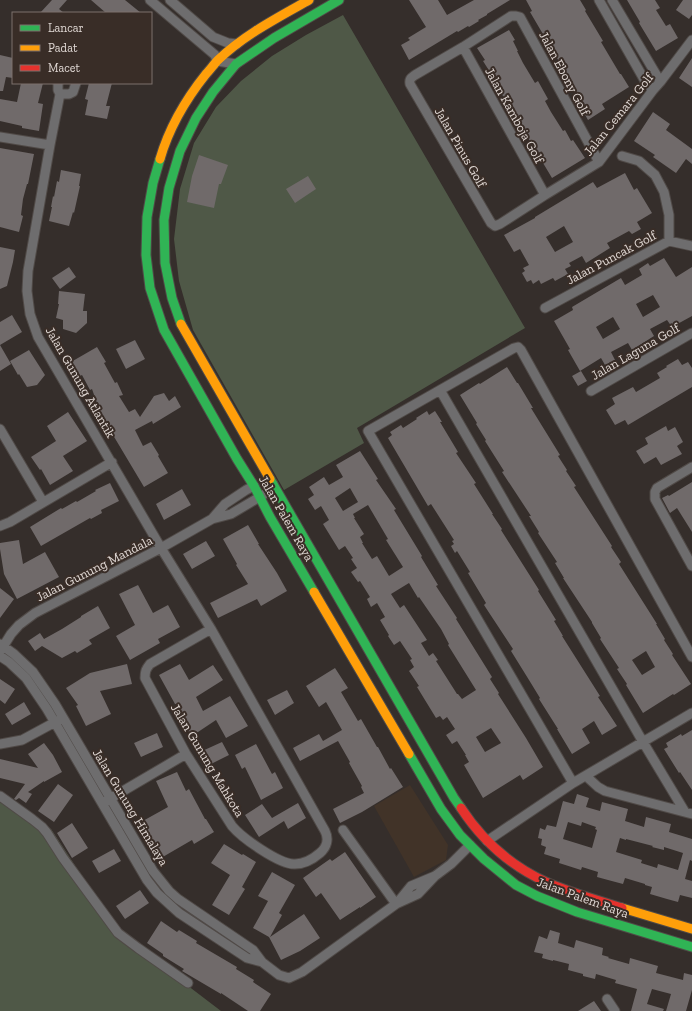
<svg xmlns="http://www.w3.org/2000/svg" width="692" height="1011" font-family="'Zilla Slab',serif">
	<rect width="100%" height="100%" fill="#352e2b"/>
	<path fill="#413328" d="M410,785L448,845L446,860L414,877L374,806Z"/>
	<path fill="#4f5847" d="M343,15L525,328L357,428L364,443L284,490L193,330L179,281L174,239L180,189L194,143L216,107L241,81L272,56L306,35Z
		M0,793L51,829L120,934L221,1011H0Z"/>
	<path fill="#706a6a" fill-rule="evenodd" d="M52,0H67L59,9L64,13H40Z
		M91,0H125L141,13H106Z
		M409,0H438L447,15L474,0H510L487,14V15L478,20L479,21L469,27L468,26L458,32L457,31L409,60L401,45L410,40L408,38L426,27Z
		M526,0H580L586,10L585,11L603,41L601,42L620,74H621L629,87L602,104L605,109L588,120L583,111L584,110L578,100L579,99L573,90H574L564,71V70L530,12L532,11Z
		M627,0H655L660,8L656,10L666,26L670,24L678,38L656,51L639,23L640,22Z
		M683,0H692V15L689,19L676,10Z
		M509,30L515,40L513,41L518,51H517L523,63L535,83L538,81L548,99L545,101L551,112L563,131L565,130L571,141L573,140L585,158L552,178L494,81L495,80L483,61L485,60L477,48Z
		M0,55L13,58V78L6,77L3,91H0Z
		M692,58V87L679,78Z
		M21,83H43L38,103L43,104L39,131L22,128V126L0,121V99L17,102Z
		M89,83H112L106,106H110L107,119L85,115L88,100L85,99Z
		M653,112L670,124L666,130L692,149V164L686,159L676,173L653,157L655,155L634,141Z
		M0,148L34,154L28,184H27L23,199L21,215L23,216L19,232L0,227Z
		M199,155L228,165L221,184H219L214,208L187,202L192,176Z
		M61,170L81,174L79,186H80L74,213L73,212L69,226L49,221L52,207H51L53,196L54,197L57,181L59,182Z
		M625,173L634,190L637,188L652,213L637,222L641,229L632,234L629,231L607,243L610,248L586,263L582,256L569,263L571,266L565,269L568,274L555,281L553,278L541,284L539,280L533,284L531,280L527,282L522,273L525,271L523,268L529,265L520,249L514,252L504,235L535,218V217L593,182L597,188ZM564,226L573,242L555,252L546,237Z
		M308,176L316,189L295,203L286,189Z
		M0,247L15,250L13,262L7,286L0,289Z
		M664,258L676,277L692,267V316L672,327L667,320L650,329L654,336L632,350L628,343L611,352L615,360L605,365L601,358L580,371L568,350L570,349L554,321L573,310L572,307L621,278L625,285L642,275L639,269L648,263L650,266ZM653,295L660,307L643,317L636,304ZM613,317L620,329L603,339L596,327Z
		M69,267L76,277L60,289L52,278Z
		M59,291L85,294L83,311H87V323L76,333L63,329V320L56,318L59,304H58Z
		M12,315L22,332L0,345L11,364L0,371V322Z
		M135,340L145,359L126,369L116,349Z
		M97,347L106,362L104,363L115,383L117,382L123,395L119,396L129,412L135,409L140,417L154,396L164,393L169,401L175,396L181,407L153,424L152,421L135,430L143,446L151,442L159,455L158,456L168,473L144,487L107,425L108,424L99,409L92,389L90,390L82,375L80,376L71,362Z
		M29,350L45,375L37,385L27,387L19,374L18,375L10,361Z
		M678,359L682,365L688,362L692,368V387L628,425L625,420L615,425L606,410L615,404L612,398L633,387L636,392L660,378L657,373L667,367L666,366Z
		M507,367L517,383H518L533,408H531L560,455L558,456L567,470L566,471L576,486L574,487L612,546L611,547L621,562L619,564L657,624H656L665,639L664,640L673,654L672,655L691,684L674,695L673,694L643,713L626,685L627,684L617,669L619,668L600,639L601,638L592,623V622L563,578H564L555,563L557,562L538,533L539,532L529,516H531L502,472L504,471L485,441L486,440L476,424L477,423L460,395L479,383L480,384ZM646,651L655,667L642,675L632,660Z
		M581,371L587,381L578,386L572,376Z
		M427,411L429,415L435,411L442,422H440L458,452L456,453L476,483L474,484L493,514H492L502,529L501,530L539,590L538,591L556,620L554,621L563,636H562L600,696L598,697L617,726L602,735L594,721L582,729L590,743L572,754L557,729H558L539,699L540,698L529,680L511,651L513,649L484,605L486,603L468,573L470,572L457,551L455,553L451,546L454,544L452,541L454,540L431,504L428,506L388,438L392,435L390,432L401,425L403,428L417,419L416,418Z
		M68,412L87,441L63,456L73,471L50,485L41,469L40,470L31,457L56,441L47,426Z
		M666,426L668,431L675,427L683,442L677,446L682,454L661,465L656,457L644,464L636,451L648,444L645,438Z
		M360,451L378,479L376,480L396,509L394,510L422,556L421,557L438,585L436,586L457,618L456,619L492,677L490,679L499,693L498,694L526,738L543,767L523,780L520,775L483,798L464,765L469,762L465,755H466L457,741L452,744L446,735L455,729L447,717L443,720L440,716L436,718L417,687L419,686L409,671L414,667L410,660L412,659L400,641L394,645L388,636L389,635L380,620L385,617L377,603L371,607L367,599L370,597L360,581L358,582L351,572L357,568L351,559L353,558L345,546L339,550L323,524L329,520L321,506L315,510L308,499L314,495L309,487L324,477L329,485L343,477L336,465ZM350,488L358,502L343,511L335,498ZM368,505L388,539L386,540L403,567L389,576L377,556L372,559L362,543H363L360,537L364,534L354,518H355L353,514ZM409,583L418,598L419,597L441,629L449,644L448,645L476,690L462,699L458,694H457L436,661L438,660L433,653L429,656L421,643L427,640L404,605L400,608L391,594ZM491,728L501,743L485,752L476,737Z
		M692,482V532L677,508L670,513L662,498L668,495L669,496Z
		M110,483L119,501L101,510L102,513L91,519L90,518L41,546L30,527L61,508L62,509L76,501L77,502L96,491L95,490Z
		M182,489L191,505L164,520L156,504Z
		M248,525L259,544H258L277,573L287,591L261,606L257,599L218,618L210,603L248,584L236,565L237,564L223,539Z
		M19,540L23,564L45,552L59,577L17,599L4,574L0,549V543Z
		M206,541L215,556L192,569L183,554Z
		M138,585L153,613L168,605L180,627L158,639L160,643L130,660L116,636L135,625L119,594Z
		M0,588L14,599L0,618Z
		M98,606L110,628L89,640L92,644L77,653L75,651L62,658L42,646L35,651L28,641L40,633L44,639L62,629L81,617V616Z
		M127,664L132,684L100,691L111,714L86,726L76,706L78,705L66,688L90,673Z
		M180,664L189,680L213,665L223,680L196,697L203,711L230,696L248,726L226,738L216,720L192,736L184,725L187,723L176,704H175L159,675Z
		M335,668L348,688L341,692L358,721L361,719L377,747H378L390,769L391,768L403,787L362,812L340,823L333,809L364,793L361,787L362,786L349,763L350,762L338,741L300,761L293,748L319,734L323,741L342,730L326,702L319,707L306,686Z
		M0,679L15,689L5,704L0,700Z
		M287,690L294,703L275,715L267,700Z
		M24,702L31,714L12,725L5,714Z
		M692,730V790L680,772L679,773L664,749L668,747L666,743L681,734L682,736Z
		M157,733L163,747L141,757L134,743Z
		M222,742L229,755L207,766L200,752Z
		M44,743L53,755L62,772L44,782V781L28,792L32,794L26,803L19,798L16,800L14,799L25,784L0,778V759L38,768L28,754Z
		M256,744L272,774L275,772L283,788L261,800L245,767L242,769L235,755Z
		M177,772L186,791L189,789L205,819H206L214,832L194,844L192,840L161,858L141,822L168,807L156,781Z
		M58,784L73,795L54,822L38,811Z
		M577,794L589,798L586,807L600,811L602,802L628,809L625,821L644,827L646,817L671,824L669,832L692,839V861L690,860L685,879L692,881V898L680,895L678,902L667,899L650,894L652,887L645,885V884L625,878L623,884L608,880L597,877L598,872L582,867L581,870L559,863L560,859L544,854L546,847L541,845L542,839L538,838L540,828L545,830L547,825L556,827L563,801L574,804ZM568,822L581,826L582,822L596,827L595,829L597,830L592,848L563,839ZM620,838L626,840V839L653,846L652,847L664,850V847L683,853L678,870L658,864L657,868L641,863L642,860L616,852Z
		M298,803L306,818L288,829L284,821L259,837L245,815L262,804L272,818Z
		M72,823L88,848L72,858L57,833Z
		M224,844L242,855L243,854L256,862L242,887L245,889L229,915L212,905L230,875L211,863Z
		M114,849L121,861L99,873L92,861Z
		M345,852L376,897L360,908V907L340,920L321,893L316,897L303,878L330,859L332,861Z
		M272,872L295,885L279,913L282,915L270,937L304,914L320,938L300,951L281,960L269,937L253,928L268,901L258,896Z
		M140,890L149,903L125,919L116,906Z
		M161,921L177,932L179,930L197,941L196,943L237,967L236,969L254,980L253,982L271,994L260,1011H248L221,993V994L182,971L184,969L163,956V954L147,943Z
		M550,930L560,933L558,943L574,948L576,940L603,948L602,955L609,957L608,958L629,964L630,958L658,966L656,973L683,980L684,973L692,975V990L686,1011H666L671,994L652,989L647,1004L664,1009L663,1011H631L637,989L615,983L616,980L596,974L595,979L583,976V974L568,970L569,964L553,960V961L542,958L543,954L534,952L539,936L547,939Z
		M594,1001L601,1011H578Z"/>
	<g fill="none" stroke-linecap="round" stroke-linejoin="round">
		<g stroke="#504a47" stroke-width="11">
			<path id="street" d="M150,0L215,55L217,61L236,64
				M170,0L213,37L228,43L237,44
				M599,0L645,81L653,90
				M612,0L657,76L661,81
				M463,47L545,195
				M58,83V90L60,94L50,145L28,271L27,291L30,314L38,337L161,548L211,629L325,831C329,839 327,847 320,853C313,859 304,864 295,864C280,865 242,838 232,826L186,754L145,678C145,671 146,669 150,664L211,629
				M60,94H69L73,92L76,83
				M0,137L50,145
				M622,156L639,161L655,175L664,192L669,215V241
				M599,162L520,17L516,16H511L463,47L415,75C411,78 409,79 410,84L491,223L495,226L500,224L545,195L599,162L653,90L661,81L692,40
				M545,308L669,241L692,246
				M440,390L643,742L685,812
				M591,391L692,333
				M0,429L43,502
				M692,467L657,488L655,492V499L692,566
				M212,519L225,504L246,490L254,486
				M0,526L10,522L112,462
				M0,644L14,654L33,672L55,704L153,871L169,891L178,899L253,950L262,962L279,975L289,978L302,972L396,904L418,894L435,876
				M1,650L11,634L19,625L35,613L161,548L212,519L231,514L268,492L273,484
				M0,656L9,662L26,678L47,709L147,880L157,893L179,913L247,958L262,962
				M0,744L22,740L59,720
				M586,776L598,787L605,791L692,814
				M573,783L368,431L514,348L518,347L521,350L692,657
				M0,796L32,819L42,827L47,833L63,858L118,933L138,948L188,983
				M106,801L186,754
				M343,830L396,904
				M487,841L573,783L692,713
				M398,902L411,886L435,876L451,864L470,845
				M607,999L615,1011"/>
		</g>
		<g stroke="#504a47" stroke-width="11">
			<path id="fast" d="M160,159L153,183L147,217L146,255L150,288L164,330L237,459L254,486L270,517L314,592
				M181,324L172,298L165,263L164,220L169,188L180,151L196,118L213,92L236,64L274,38L339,0
				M270,479L454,798L461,808
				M409,754L441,809L460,835L484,859L516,885L537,896L577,912L692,947"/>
		</g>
		<g stroke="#504a47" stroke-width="11">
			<path id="slow" d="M160,159C169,128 186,99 206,74C210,70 214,64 218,60C244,35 277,18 309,0
				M181,324L270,479
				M314,592L409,754
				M622,908L692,929"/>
		</g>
		<g stroke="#504a47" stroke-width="11">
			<path id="jam" d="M461,808C482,840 511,866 546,882C571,893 597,900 622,908"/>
		</g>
		<use href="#street" stroke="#6e6d6e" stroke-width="9"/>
		<use href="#fast" stroke="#30b455" stroke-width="9"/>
		<use href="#slow" stroke="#ff9f0a" stroke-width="9"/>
		<use href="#jam" stroke="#e5322d" stroke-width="9"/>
	</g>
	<g text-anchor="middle" stroke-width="4" stroke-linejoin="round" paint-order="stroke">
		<g font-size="13" fill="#e0d8d4" stroke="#392d27">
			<text transform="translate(565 73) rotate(62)" y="5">Jalan Ebony Golf</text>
			<text transform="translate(618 114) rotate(-51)" y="5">Jalan Cemara Golf</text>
			<text transform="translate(515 115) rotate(61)" y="5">Jalan Kamboja Golf</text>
			<text transform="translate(461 147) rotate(60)" y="5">Jalan Pinus Golf</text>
			<text transform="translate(611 257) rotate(-28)" y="5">Jalan Puncak Golf</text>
			<text transform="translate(635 351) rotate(-30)" y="5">Jalan Laguna Golf</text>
			<text transform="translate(81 382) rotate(60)" y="5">Jalan Gunung Atlantik</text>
			<text transform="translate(287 518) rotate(60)" y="5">Jalan Palem Raya</text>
			<text transform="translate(94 568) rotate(-27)" y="5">Jalan Gunung Mandala</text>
			<text transform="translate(208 760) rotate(59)" y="5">Jalan Gunung Mahkota</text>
			<text transform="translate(131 807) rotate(59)" y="5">Jalan Gunung Himalaya</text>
			<text transform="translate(583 897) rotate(20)" y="5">Jalan Palem Raya</text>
		</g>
	</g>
	<rect x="12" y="12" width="140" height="72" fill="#392d27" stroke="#7c716c"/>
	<rect x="20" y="25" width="20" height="6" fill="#30b455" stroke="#7c716c"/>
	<text x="48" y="32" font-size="12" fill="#e0d8d4">Lancar</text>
	<rect x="20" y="45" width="20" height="6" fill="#ff9f0a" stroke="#7c716c"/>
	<text x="48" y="52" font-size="12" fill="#e0d8d4">Padat</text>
	<rect x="20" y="65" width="20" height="6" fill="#e5322d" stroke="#7c716c"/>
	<text x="48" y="72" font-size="12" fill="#e0d8d4">Macet</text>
</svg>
